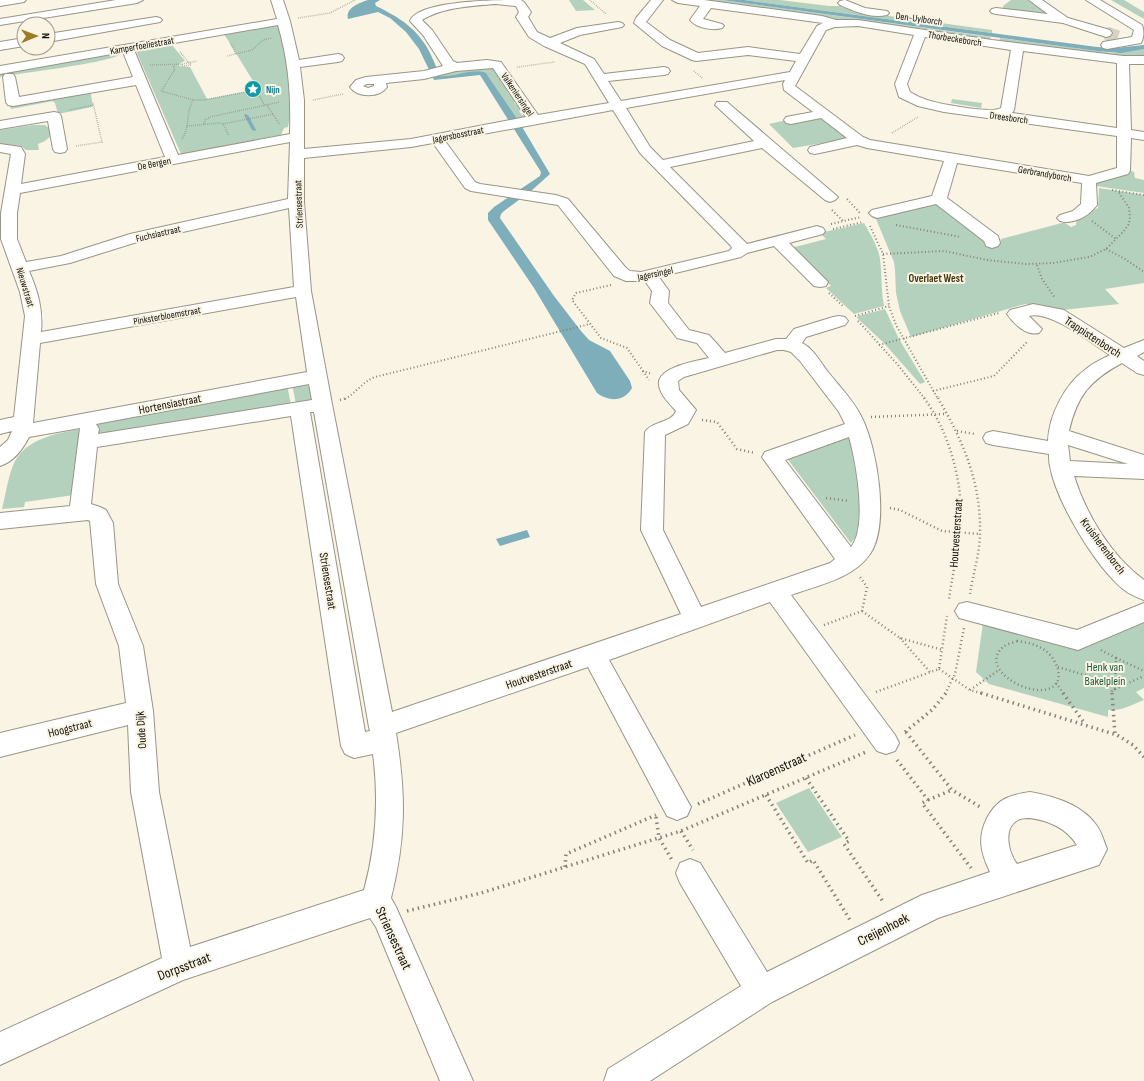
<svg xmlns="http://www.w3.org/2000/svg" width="1144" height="1081" font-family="'Sofia Sans Condensed',sans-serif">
	<rect width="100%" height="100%" fill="#f9f4e4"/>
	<path fill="#b4d1be" d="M569,0H583L595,10L576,11Z
		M693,0H722L991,37L988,41Z
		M744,0H780L829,6H839L853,11L992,30V33Z
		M1011,0H1035L1051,16L1003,10V6Z
		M1111,0H1124L1144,12V19Z
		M273,26H279L286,49L292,105L288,127L284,128L281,135L232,144L186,155L181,154L136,51L172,45L185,61L180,63L179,66L190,67L207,99L258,89L224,34Z
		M1000,38L1113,53L1144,49V55L1134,58L1002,43L999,41Z
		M114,53L121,54C110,63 20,73 0,77V72Z
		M494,67L509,89L507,91L509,94L513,96L516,100L514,102L516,105L520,106L521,109L519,111L522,115L526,117L518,120L486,73L443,77L438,75L460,69Z
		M90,90L93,106L92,107L58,114L55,103L53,101L11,109L9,104Z
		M952,99L982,103L981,108L951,103Z
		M823,112L853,138L793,148L769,124Z
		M34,125H45L52,130L53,134L45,141L38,144L39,150H26L21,146L0,144V130Z
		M1128,170L1134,172L1135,178L1144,180V193L1096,186L1094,179Z
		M1099,188L1144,195V283L1105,289L1119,304L1062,310L1025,304L911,337L900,311L896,293L895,270L894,262L876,219L872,218L874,217L943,200L1000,243L1001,239L1062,223H1065L1071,227L1076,225L1077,217C1084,213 1091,212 1098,208Z
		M864,223C870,234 878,246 880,259C882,275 881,290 884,306L854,314L826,288L831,286L791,248L826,239L820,233Z
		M885,309L899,339L925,382L920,384L884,343L857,318L858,316Z
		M303,383C312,386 311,390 312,399L308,402L296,404L292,384Z
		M287,385L291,405L96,436L97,423Z
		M81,429L74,495L25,502L24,507L2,509C6,494 8,475 15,461C28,438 58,433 81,429Z
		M855,436L859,449L861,531L851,543L786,457Z
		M1144,620V688L1136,692L1144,700C1131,705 1122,711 1108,710V717L989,684L976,672L983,623L1076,649Z
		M809,788L842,837L808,852L776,803Z"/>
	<path fill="#7daeba" d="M368,0H380L375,3L376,6C405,20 423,33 435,64C437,68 437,72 439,76C452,78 475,67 486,73L518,120L550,174L531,191L504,211L501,214L500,218L554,296L581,331L589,340L610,351L630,381L632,388C624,402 609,402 597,393L534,288L488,220V213L494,207L540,176L541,172L480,75L434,80L419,49L406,32L390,18L378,12L348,19C345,8 359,3 368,0Z
		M722,0H744L1097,47L1116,48L1144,45V49L1121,53L1097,51Z
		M527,530L530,537L500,546L496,539Z"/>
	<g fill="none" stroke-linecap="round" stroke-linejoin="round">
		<path fill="#7daeba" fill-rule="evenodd" d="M245,114L248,115L256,130L255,131L252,130L244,115Z"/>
		<path stroke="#d6d2c3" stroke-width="13" stroke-dasharray="13 6" stroke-linecap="butt" d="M1106,33L1118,37"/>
		<g stroke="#999586" stroke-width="2">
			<path id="minor" d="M0,0H26L24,2L0,6Z
				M116,0H143L137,3L0,25V19Z
				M271,0H283L290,21L299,60L338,54L342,55L344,58L342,61L338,62L300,67L304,100V149L411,139L526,117L493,68L456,71L424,79L386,83L387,87C380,98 357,98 350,87L356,80L366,77L424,71L443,66L423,35L410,21C418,0 501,0 521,0L524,2L531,12L528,17L537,32L550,38L577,28L618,22L622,23L624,25L622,27L580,35L560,43L594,59L604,74L664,67L668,68L670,71L668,74L664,75L608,81L621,101L790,72L796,61L748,55L696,61L692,60L662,46L634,23L636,18L651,0H663L646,22L670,40L698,53L748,47L800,54L817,26L823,23L711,8L703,19L722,24L724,26L722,28C713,31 696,28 690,20L700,6L678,3L672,0H704L822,16L836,20H858L992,40L1123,56H1144V64H1129L1131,130L1144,132V140L1131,138L1130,171L1128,174L1096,183L1097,205C1089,216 1073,225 1060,221L1057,218L1060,215L1073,211L1081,204L1082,183L957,163L947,198L998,236L1000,243L998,246L992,248L986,246L984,241L936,204L877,218L872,216L869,213L872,210L932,196L944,161L867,148L857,145L815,154L810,153L808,150L810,147L847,138L821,118L791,124L786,123L784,120L786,117L813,112L784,90L783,84L785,80L626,108L650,147L663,160L754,141L715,105L717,102H727L838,197L835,200L830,202L825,200L762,148L670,167L747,244L817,226L823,228L825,231L823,234L789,243L828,282L826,286L820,287L814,286L774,246L747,253L741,257L659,277L669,291L668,303L689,330L709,335L725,353L776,339H786L794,329L833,317L839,316L845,317L848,321L845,325L806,337L802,343C814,349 820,362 828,372C840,387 854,401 862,418C877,448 890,525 870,554C853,579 818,585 791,595L895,735L899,743L895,751L886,754L877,751L770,602L609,660L691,807L687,816L677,820L667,816L588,667L396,733C406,795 406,838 391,898L396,907L473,1081H440L376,927L370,918L183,980L0,1065V1032L162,958L131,792L128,725L0,757V733L126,703L119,646L96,584L90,521L88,520L0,529V513L70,506L80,428L29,437C23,449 13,462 0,466V447L8,440L12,431L0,434V420L14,417L25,316L20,292L1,239V213L11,154L0,152V144L21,147L25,154L21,184L165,157L136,85L13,106L8,105L6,102L3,77L5,74H13L15,77L19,97L133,77L123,52L0,74V66L277,19ZM496,4L516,6L519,12L516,17L529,37L544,46L585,64L609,103L538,115L501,62L487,60L457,63L453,61L432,30L422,20C443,7 471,6 496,4ZM278,25C289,63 291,95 290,134L178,155L134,50ZM858,26L914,35L895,84L899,97L918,106L944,112L1117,136V168L1089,176L870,140L863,137L795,86L826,30L835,27ZM925,37L1011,50L1001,108C992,114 939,104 927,100C921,98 915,95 910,92L907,84ZM1023,51L1117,63V128L1012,113L1014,110ZM367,84H374V86L368,88L363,86ZM613,110L640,153L731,246L732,248L729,251L641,272L630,271L626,268L568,199L556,195L480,184L475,182L445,141ZM290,142L288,199L130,234L61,256L26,262L17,239V213L20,193ZM433,143L465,188L471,191L558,205L614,276L626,281H645L652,291L650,303L677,338L697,343L709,358C697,361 656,367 659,385C660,395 670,404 676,411C672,423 652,421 645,432L641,530L681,614L392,712L332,404L311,291L304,202V158L411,147ZM289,208L294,287L41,332C43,309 38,292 29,271L70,263L134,243ZM296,297L307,372L33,423L40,343ZM777,350H784L791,352L800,361L839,412L845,424L765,452L762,457L835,559L830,563L701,607L663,530L665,435L688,424L696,410L679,390L678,381L684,377ZM309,384L312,400L98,434L99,429L96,424ZM310,412H314L369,727L370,731L365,732ZM291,416L341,746L345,754L354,758L373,754C379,800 376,846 364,890L190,947L159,792L153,711L143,646L118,584L113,523L106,510L100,507L91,504L97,447ZM849,437C856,461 868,527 851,547L785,460Z
				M845,0L865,8L887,11L889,13L887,15C871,19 854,11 840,5L838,3L840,1Z
				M1029,0H1042L1068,18L1110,30L1112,33L1110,36L1106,37L1063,23L996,14L992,13L990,11L992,9L996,8L1048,14Z
				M1086,0H1100L1142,25C1144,30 1144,38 1141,43L1107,49L1103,48L1101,45L1103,42L1132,37L1134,30Z
				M156,17L160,18L162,20L160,22L48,42V34Z
				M24,38V46L0,50V42Z
				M54,112L59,113L61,116L67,149L65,152L60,153L55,152L53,149L48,121L0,129V121Z
				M1033,304L1064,310L1124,348L1144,340V352L1137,356L1144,361V375L1137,373L1122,363C1090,380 1077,396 1069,431L1144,455V479L1074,476C1086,514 1111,556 1144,580V600C1136,597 1129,594 1123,589C1095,566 1056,501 1050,466C1049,463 1049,458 1049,454L993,445L986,443L983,438L986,433L993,431L1048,441C1049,415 1065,384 1086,369C1093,363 1102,359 1110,355C1091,343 1050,310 1029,316L1042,329L1039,333C1026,336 1014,324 1007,314L1010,310ZM1068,445L1128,464L1070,461Z
				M967,602L1077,630L1144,603V622L1078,650L959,618L955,611L959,604Z
				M1030,792C1054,796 1083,805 1097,826C1102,833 1104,842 1107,849L1099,865L938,918L772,1002L650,1081H604L608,1069L741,986L680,883L676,873L680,863L690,859L700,863L767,972L922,895L990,872C981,853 977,838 987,818C997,799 1009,795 1030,792ZM1030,818C1050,821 1066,828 1077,845L1017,864C1008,852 1002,826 1020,819C1023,818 1027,818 1030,818Z"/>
		</g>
		<path stroke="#868278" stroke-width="1.5" stroke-dasharray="0.5 1.5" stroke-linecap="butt" d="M590,0L606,14
			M298,18L330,13L355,0
			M231,44L236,54
			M180,52L189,63
			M227,56L252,50L263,40L271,38
			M182,64V66L191,65L190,63
			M150,65L182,64L197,61
			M517,67L555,62
			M694,71L702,78
			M162,90L175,69L173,67L175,65
			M161,91L193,100H204L256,90L265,106
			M313,100L343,94
			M267,105L280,125
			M69,110L94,105
			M204,124L205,120L210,117L280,102
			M223,124L273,114
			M187,126L220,123L223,124L229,136
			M892,133L918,117
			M182,139C190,127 186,112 193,100
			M76,146L102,142L93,103"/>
		<path stroke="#868278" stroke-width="2" stroke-dasharray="1 2.5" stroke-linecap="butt" d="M1112,190L1144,195
			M847,199L860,213
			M832,210L843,221
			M1092,221L1116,239
			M831,224L861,217
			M896,225L961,237
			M870,226L883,254L889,306L896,325L938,399
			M833,229L863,222
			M1106,249L1125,259L1144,272
			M883,254L944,251L987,260L1026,264L1053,263L1089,257L1106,249L1123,232L1129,224L1130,217L1129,208L1118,191
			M1037,265L1042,279L1055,298
			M611,285L576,293L572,300L601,338L627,348L643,371L652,374
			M829,293L843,306
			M855,316L889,306
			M858,321L898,365L925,399
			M879,345L999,313
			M643,371L649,380
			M933,391L994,376L1027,342
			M345,399C356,393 362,382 375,377L590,324"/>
		<path stroke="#868278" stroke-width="2.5" stroke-dasharray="1 3" stroke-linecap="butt" d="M924,398C947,429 960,472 961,511C961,540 953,570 949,599
			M938,398C963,441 981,482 980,533C980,553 973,574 970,594
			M340,400L347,398
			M871,417L946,414
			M702,420L717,422L737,449L755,453
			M957,431L975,434
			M826,498L849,501
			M890,508L900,510L942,531L980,534
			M862,611L900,638L943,650
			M824,625L862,611L867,587L860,577
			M900,638L930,672
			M1017,641C1027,642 1038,645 1046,651C1057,660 1067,683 1048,689C1026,696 979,668 1003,647C1006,644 1013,643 1017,641Z
			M1101,650L1116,658L1115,689L1112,690V694
			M1116,658L1144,671
			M1058,667L1105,681L1112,690
			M939,669L970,690L984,694
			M1056,683L1064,694
			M1115,689L1144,676
			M970,690L999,670
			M876,692L939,669L947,616
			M945,694L955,674L964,628"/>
		<path stroke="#868278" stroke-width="3.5" stroke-dasharray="1.5 4" stroke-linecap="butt" d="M981,693L1117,735L1133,745L1144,757
			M1063,693L1085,724
			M1112,693L1115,735
			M905,732L933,709L946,693
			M906,732L952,790L982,808
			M897,760L928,800L922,803L971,868
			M806,778L849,841L844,844L884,903
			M766,795L808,863L813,860L850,920
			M928,800L952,790
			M698,804L855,735
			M656,817L659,838L672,860
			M681,831L693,850
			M565,867L566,854L656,815
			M407,911L481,893L681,831L866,752"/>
		<use href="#minor" fill="#fff" fill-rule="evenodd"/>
	</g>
	<defs>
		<g id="sight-disc" transform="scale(0.9)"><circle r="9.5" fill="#0f9aa8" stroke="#f9f4e4"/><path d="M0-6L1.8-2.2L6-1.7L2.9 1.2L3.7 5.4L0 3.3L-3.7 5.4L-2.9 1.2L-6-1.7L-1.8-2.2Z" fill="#fff"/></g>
	</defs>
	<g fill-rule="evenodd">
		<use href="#sight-disc" x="253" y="89"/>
	</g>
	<g text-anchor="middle" stroke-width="4" stroke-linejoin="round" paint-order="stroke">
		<g font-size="10" fill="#110f0a" stroke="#f9f4e4">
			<text transform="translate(919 18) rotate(8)" y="4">Den-Uylborch</text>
			<text transform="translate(955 38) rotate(9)" y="4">Thorbeckeborch</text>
			<text transform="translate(142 45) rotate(-10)" y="4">Kamperfoeliestraat</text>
			<text transform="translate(518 94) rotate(56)" y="4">Valkeniersingel</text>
			<text transform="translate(1009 117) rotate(8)" y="4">Dreesborch</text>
			<text transform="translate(458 134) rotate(-11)" y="4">Jagersbosstraat</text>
			<text transform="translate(154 163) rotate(-11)" y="4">De Bergen</text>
			<text transform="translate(1045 173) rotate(10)" y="4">Gerbrandyborch</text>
			<text transform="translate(298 204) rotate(-92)" y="4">Striensestraat</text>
			<text transform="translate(158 233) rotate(-13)" y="4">Fuchsiastraat</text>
			<text transform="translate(655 273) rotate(-12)" y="4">Jagersingel</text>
			<text transform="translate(26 287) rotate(73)" y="4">Nieuwstraat</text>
			<text transform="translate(167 315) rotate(-10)" y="4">Pinksterbloemstraat</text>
		</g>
		<g font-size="10" font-weight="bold" fill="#0d838f" stroke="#f9f4e4" text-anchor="start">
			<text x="266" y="93">Nijn</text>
		</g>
		<g font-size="11" font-weight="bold" fill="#43340a" stroke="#f9f4e4">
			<text x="936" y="282">Overlaet West</text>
		</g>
		<g font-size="12" fill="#110f0a" stroke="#f9f4e4">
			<text transform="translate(1093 337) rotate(33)" y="4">Trappistenborch</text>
			<text transform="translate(170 404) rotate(-11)" y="4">Hortensiastraat</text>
			<text transform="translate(956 533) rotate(-86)" y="4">Houtvesterstraat</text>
			<text transform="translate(1103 546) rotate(53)" y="4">Kruisherenborch</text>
			<text transform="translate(328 581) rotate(81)" y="4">Striensestraat</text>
			<text transform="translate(539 674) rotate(-19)" y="4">Houtvesterstraat</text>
			<text transform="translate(70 728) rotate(-14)" y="4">Hoogstraat</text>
			<text transform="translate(141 730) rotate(-94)" y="4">Oude Dijk</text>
		</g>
		<g font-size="12" fill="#1e5d3c" stroke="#f9f4e4">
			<text x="1105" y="671">Henk van<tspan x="1105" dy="14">Bakelplein</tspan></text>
		</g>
		<g font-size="14" fill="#110f0a" stroke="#f9f4e4">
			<text transform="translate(776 769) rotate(-24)" y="5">Klaroenstraat</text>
			<text transform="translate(883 929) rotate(-27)" y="5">Creijenhoek</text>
			<text transform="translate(394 938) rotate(65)" y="5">Striensestraat</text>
			<text transform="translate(184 966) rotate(-21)" y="5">Dorpsstraat</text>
		</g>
	</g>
	<g transform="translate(36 36) rotate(89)"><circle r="19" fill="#f9f4e4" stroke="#9c988d"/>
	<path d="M0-3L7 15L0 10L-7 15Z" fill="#9b7c25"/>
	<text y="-6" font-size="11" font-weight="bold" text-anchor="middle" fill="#110f0a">N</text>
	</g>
</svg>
